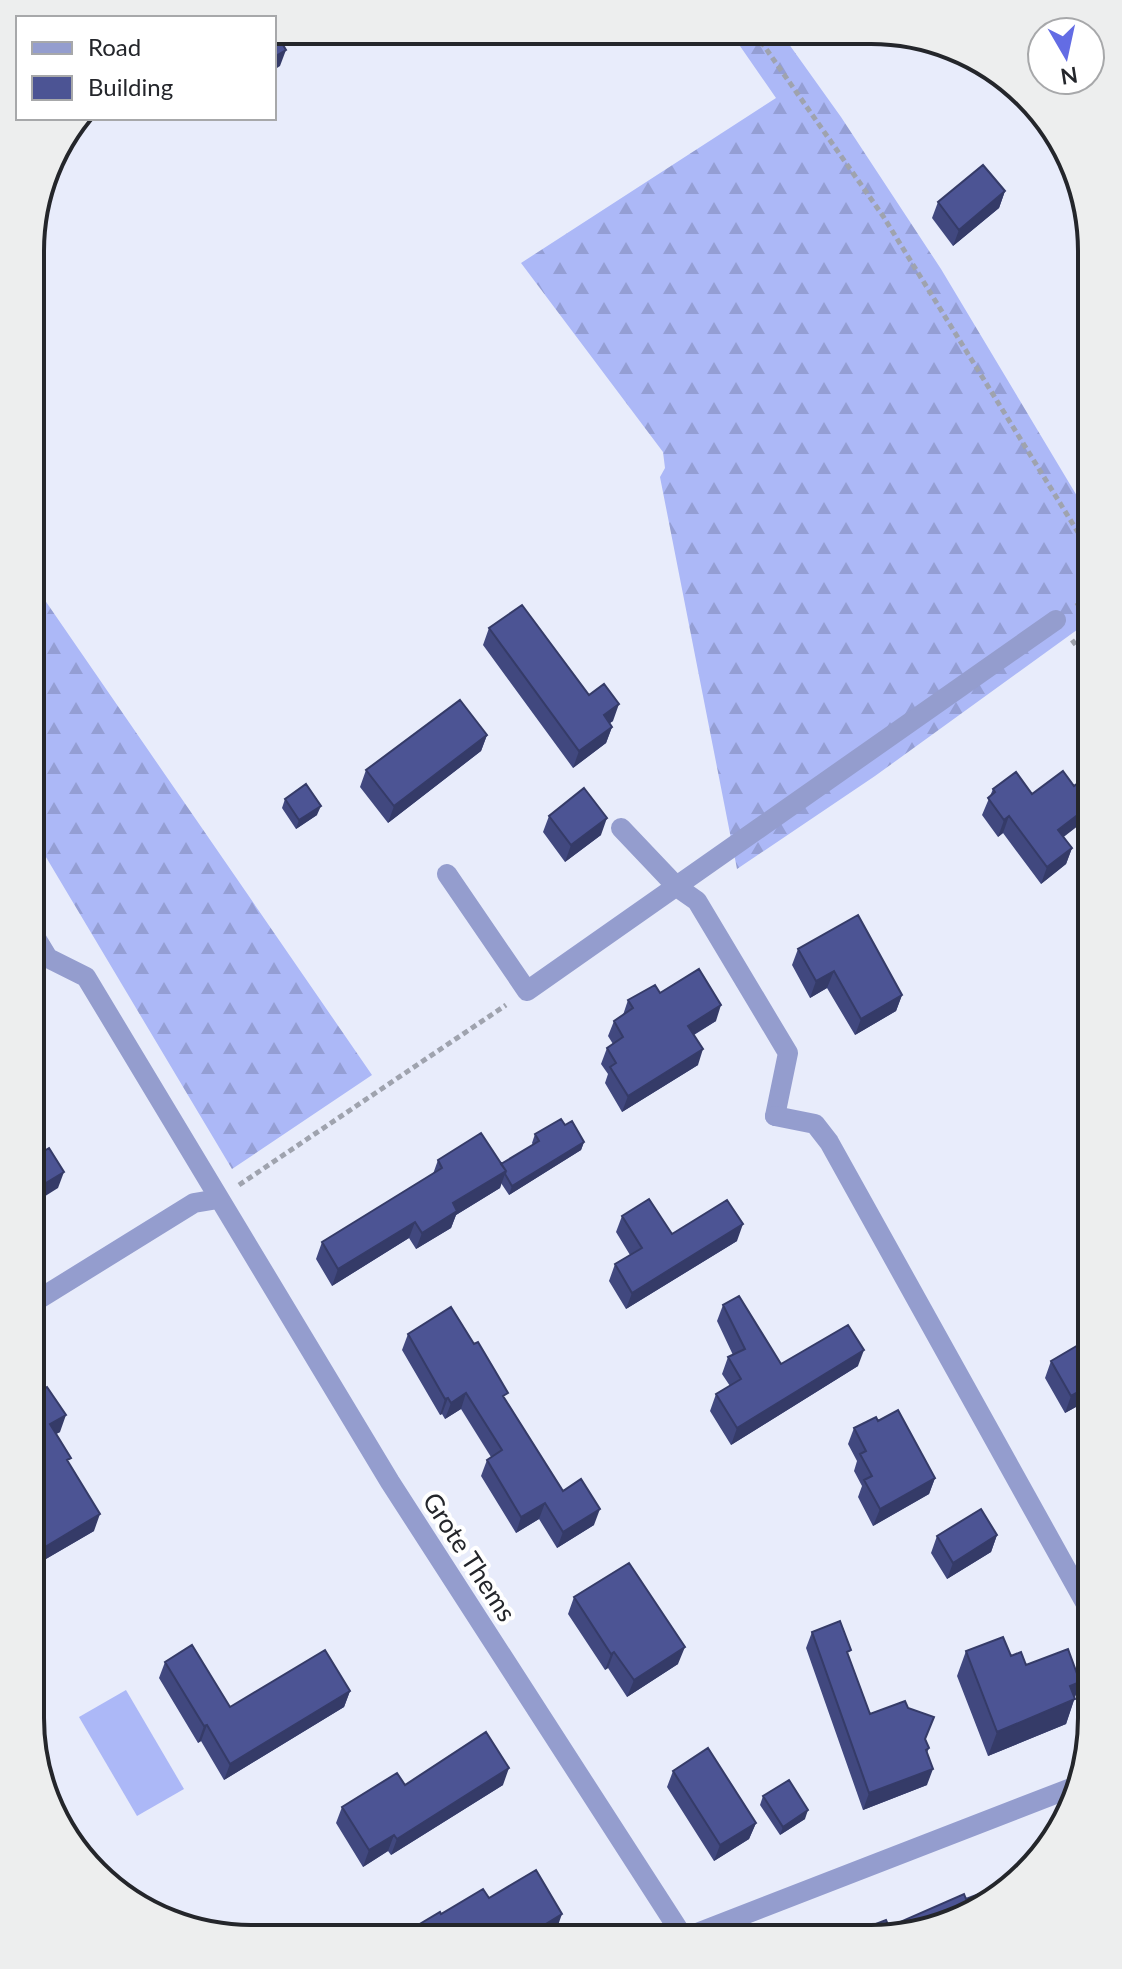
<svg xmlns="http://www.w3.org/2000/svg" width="1122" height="1969" font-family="Lato,sans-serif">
	<defs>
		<pattern id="forest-firs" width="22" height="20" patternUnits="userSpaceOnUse" patternTransform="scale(2)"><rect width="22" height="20" fill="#acb8f7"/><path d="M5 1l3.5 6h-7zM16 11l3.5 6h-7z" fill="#949ed4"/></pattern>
	</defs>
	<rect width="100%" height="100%" fill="#e8ecfb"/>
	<path fill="url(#forest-firs)" d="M731,33H781L841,117L941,269L1092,521V619L875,776L737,869L660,477L665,468L663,452L521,263L776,98Z
		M31,580L372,1075L232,1169L31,832Z"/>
	<path fill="#acb8f7" d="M126,1690L184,1789L137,1816L79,1717Z"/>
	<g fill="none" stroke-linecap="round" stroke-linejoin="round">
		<path stroke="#9fa3ae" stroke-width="5" stroke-dasharray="6 4" stroke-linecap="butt" d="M755,33L883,216L1092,555
			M1076,606L1092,595
			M1072,640L1092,666
			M239,1185L506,1005"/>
		<path stroke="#949dce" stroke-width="20" d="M621,828L677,887L697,901L788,1053L775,1116
			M447,874L527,991L1056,620"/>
		<path stroke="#949dce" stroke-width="20" d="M31,930L48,958L86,977L390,1482L684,1938
			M775,1116L815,1124L829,1142L1092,1615
			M31,1304L194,1203L218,1199
			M684,1938L1071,1788"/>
	</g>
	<path fill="#41487f" d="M1005,191L999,208L953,246L932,218L938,202Z
		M489,628L589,695L613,721L609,723L612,727L606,743L573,768L483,645Z
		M487,735L481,751L388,823L360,787L366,770Z
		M993,789L1064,837L1072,848L1066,864L1041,884L1003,833L998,837L982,815Z
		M285,799L317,815L296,829L282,808Z
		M549,816L601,835L565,862L543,832Z
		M798,949L902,995L896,1011L855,1035L827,988L810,998L792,965Z
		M660,993L716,1021L694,1035L698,1065L622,1112L605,1083L608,1074L601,1064L607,1048L613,1044L608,1036L614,1021L623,1015L628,1000Z
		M565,1125L584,1142L581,1150L509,1195L501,1183L500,1188L456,1215L451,1228L416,1249L409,1238L332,1286L316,1259L322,1242L433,1174L438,1160L501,1164L533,1145L532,1143L535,1134Z
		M622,1216L672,1234L737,1241L626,1309L609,1281L615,1264L630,1255L616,1232Z
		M723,1305L781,1364L858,1366L731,1445L710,1411L716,1394L730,1386L722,1374L728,1357L733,1355L717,1321Z
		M408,1334L506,1400L563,1491L594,1525L557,1548L539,1519L516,1533L481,1476L487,1460L491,1457L461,1409L445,1419L442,1414L440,1415L402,1350Z
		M1092,1337V1414L1085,1402L1065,1413L1045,1378L1051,1361Z
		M30,1396L60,1432L56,1434L69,1463L94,1531L39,1563L30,1548Z
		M878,1421L935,1478L929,1494L873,1526L858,1497L862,1486L854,1471L857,1461L848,1444L854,1428Z
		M997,1535L991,1552L947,1579L931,1553L937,1536Z
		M574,1597L678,1664L627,1697L608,1668L605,1670L568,1614Z
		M812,1632L849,1657L870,1714L908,1708L926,1740L929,1748L927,1753V1785L863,1810L806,1648Z
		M966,1651L1011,1656L1026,1665L1080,1682L1066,1724L988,1756L957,1676Z
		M165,1662L230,1707L350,1691L344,1707L224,1780L201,1741L198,1743L159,1678Z
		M673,1771L756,1823L749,1839L714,1861L667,1787Z
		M405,1785H503L391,1855L388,1851L363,1867L336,1823L342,1807Z
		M763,1796L805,1819L780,1835L760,1805Z"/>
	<path fill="#353b68" d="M286,50L280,66L274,70V57Z
		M1005,191L999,208L953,246L959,230Z
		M619,704L613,721L598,732L604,715Z
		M612,727L606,743L573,768L579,751Z
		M487,735L481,751L388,823L394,806Z
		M1092,804V815L1052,846L1058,830Z
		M321,806L317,815L296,829L299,820Z
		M1009,816L1003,833L998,837L1004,820Z
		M607,818L601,835L565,862L571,845Z
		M1072,848L1066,864L1041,884L1047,867Z
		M834,971L827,988L810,998L816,981Z
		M902,995L896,1011L855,1035L861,1019Z
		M721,1005L716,1021L683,1041L688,1026Z
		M703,1049L698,1065L622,1112L628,1096Z
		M584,1142L581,1150L509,1195L512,1186Z
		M506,1171L500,1188L456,1215L451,1228L416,1249L422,1233L453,1203Z
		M64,1172L58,1188L31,1205V1192Z
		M415,1222L409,1238L332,1286L338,1269Z
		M743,1224L737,1241L626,1309L632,1293Z
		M864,1350L858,1366L731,1445L737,1428Z
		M1091,1385L1085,1402L1065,1413L1071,1396Z
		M466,1393L461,1409L445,1419L451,1403Z
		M448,1398L442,1414L440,1415L445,1399Z
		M66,1415L60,1432L44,1440L50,1424Z
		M935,1478L929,1494L873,1526L880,1509Z
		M545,1503L539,1519L516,1533L521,1517Z
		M600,1509L594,1525L557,1548L563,1532Z
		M100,1514L94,1531L39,1563L45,1547Z
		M997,1535L991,1552L947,1579L953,1563Z
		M685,1647L678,1664L627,1697L634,1680Z
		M614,1652L608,1668L605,1670L611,1654Z
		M1080,1682L1066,1724L988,1756L997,1732L1070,1686Z
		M350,1691L344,1707L224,1780L230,1764Z
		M207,1725L201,1741L198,1743L204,1726Z
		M509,1768L503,1785L391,1855L397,1839Z
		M933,1769L927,1785L863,1810L869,1793Z
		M808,1810L805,1819L780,1835L783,1827Z
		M756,1823L749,1839L714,1861L720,1845Z
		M394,1835L388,1851L363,1867L369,1850Z
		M562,1914L556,1931L544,1938H523Z"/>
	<path fill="#4c5494" stroke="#353b68" stroke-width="2" d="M274,30L286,50L274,57Z
		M983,165L1005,191L959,230L938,202Z
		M522,605L589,695L604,684L619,704L604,715L612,727L579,751L489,628Z
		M460,700L487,735L394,806L366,770Z
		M1063,771L1074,786L1090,774L1092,777V804L1058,830L1072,848L1047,867L1009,816L1004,820L988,798L995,792L993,789L1016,772L1032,794Z
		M306,784L321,806L299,820L285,799Z
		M584,788L607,818L571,845L549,816Z
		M858,915L902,995L861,1019L834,971L816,981L798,949Z
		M699,969L721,1005L688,1026L703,1049L628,1096L610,1067L616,1063L607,1048L623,1037L614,1021L633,1008L628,1000L655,985L660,993Z
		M561,1119L565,1125L572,1121L584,1142L512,1186L505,1174L506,1171L501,1164L539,1141L535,1134Z
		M481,1133L506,1171L453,1203L457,1211L422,1233L415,1222L338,1269L322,1242L442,1168L438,1160Z
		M49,1148L64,1172L31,1192V1159Z
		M649,1199L672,1234L727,1200L743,1224L632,1293L615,1264L642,1248L622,1216Z
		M739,1296L781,1364L848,1325L864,1350L737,1428L716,1394L741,1379L728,1357L745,1349L723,1305Z
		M451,1307L474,1344L478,1342L494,1369L508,1393L503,1396L563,1491L581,1479L600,1509L563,1532L545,1503L521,1517L487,1460L502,1450L466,1393L451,1403L448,1398L445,1399L408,1334Z
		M1092,1337V1387L1091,1385L1071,1396L1051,1361Z
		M47,1387L66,1415L50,1424L71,1458L67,1460L100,1514L45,1547L30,1521V1396Z
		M898,1410L935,1478L880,1509L864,1480L872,1476L860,1454L866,1451L854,1428L876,1417L878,1421Z
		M981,1509L997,1535L953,1563L937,1536Z
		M629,1563L685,1647L634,1680L614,1652L611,1654L574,1597Z
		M840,1621L851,1650L847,1652L870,1714L905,1701L908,1708L934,1717L925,1739L929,1748L926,1750L933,1769L869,1793L812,1632Z
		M1003,1637L1011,1656L1021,1652L1026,1665L1068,1649L1080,1682L1070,1686L1075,1699L997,1732L966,1651Z
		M192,1645L230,1707L325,1650L350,1691L230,1764L207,1725L204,1726L165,1662Z
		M486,1732L509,1768L397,1839L394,1835L369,1850L342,1807L397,1773L405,1785Z
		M708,1748L756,1823L720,1845L673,1771Z
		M789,1780L808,1810L783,1827L763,1796Z
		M536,1870L562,1914L523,1938H406L420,1928L418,1925L440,1912L441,1914L483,1889L489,1898Z
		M1000,1886L943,1927L871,1939H856L863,1936L860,1930L886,1920L889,1927L964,1894L966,1899Z"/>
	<g text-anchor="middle" stroke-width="8" stroke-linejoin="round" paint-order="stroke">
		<g font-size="26" fill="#24262b" stroke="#fff">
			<text transform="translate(469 1557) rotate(57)" y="9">Grote Thems</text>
		</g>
	</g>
	<path d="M0 0H1122V1969H0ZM251 44H871A207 207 0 0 1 1078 251V1718A207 207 0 0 1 871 1925H251A207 207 0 0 1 44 1718V251A207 207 0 0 1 251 44Z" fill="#edeeee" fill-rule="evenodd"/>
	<path fill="none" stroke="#24262b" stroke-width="4" d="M251 44H871A207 207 0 0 1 1078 251V1718A207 207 0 0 1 871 1925H251A207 207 0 0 1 44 1718V251A207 207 0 0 1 251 44Z"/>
	<rect x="16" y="16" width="260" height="104" fill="#ffffff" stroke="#a7a8aa" stroke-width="2"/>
	<rect x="32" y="42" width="40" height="12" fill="#949dce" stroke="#a7a8aa" stroke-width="2"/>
	<text x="88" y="56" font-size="24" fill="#24262b">Road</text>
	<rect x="32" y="76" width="40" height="24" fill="#4c5494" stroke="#a7a8aa" stroke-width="2"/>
	<text x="88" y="96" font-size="24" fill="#24262b">Building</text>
	<g transform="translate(1066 56) rotate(171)"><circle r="38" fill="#ffffff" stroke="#a7a8aa" stroke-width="2"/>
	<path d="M0-6L14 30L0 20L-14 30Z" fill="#636ce4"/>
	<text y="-12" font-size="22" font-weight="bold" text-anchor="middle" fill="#24262b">N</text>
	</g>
</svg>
